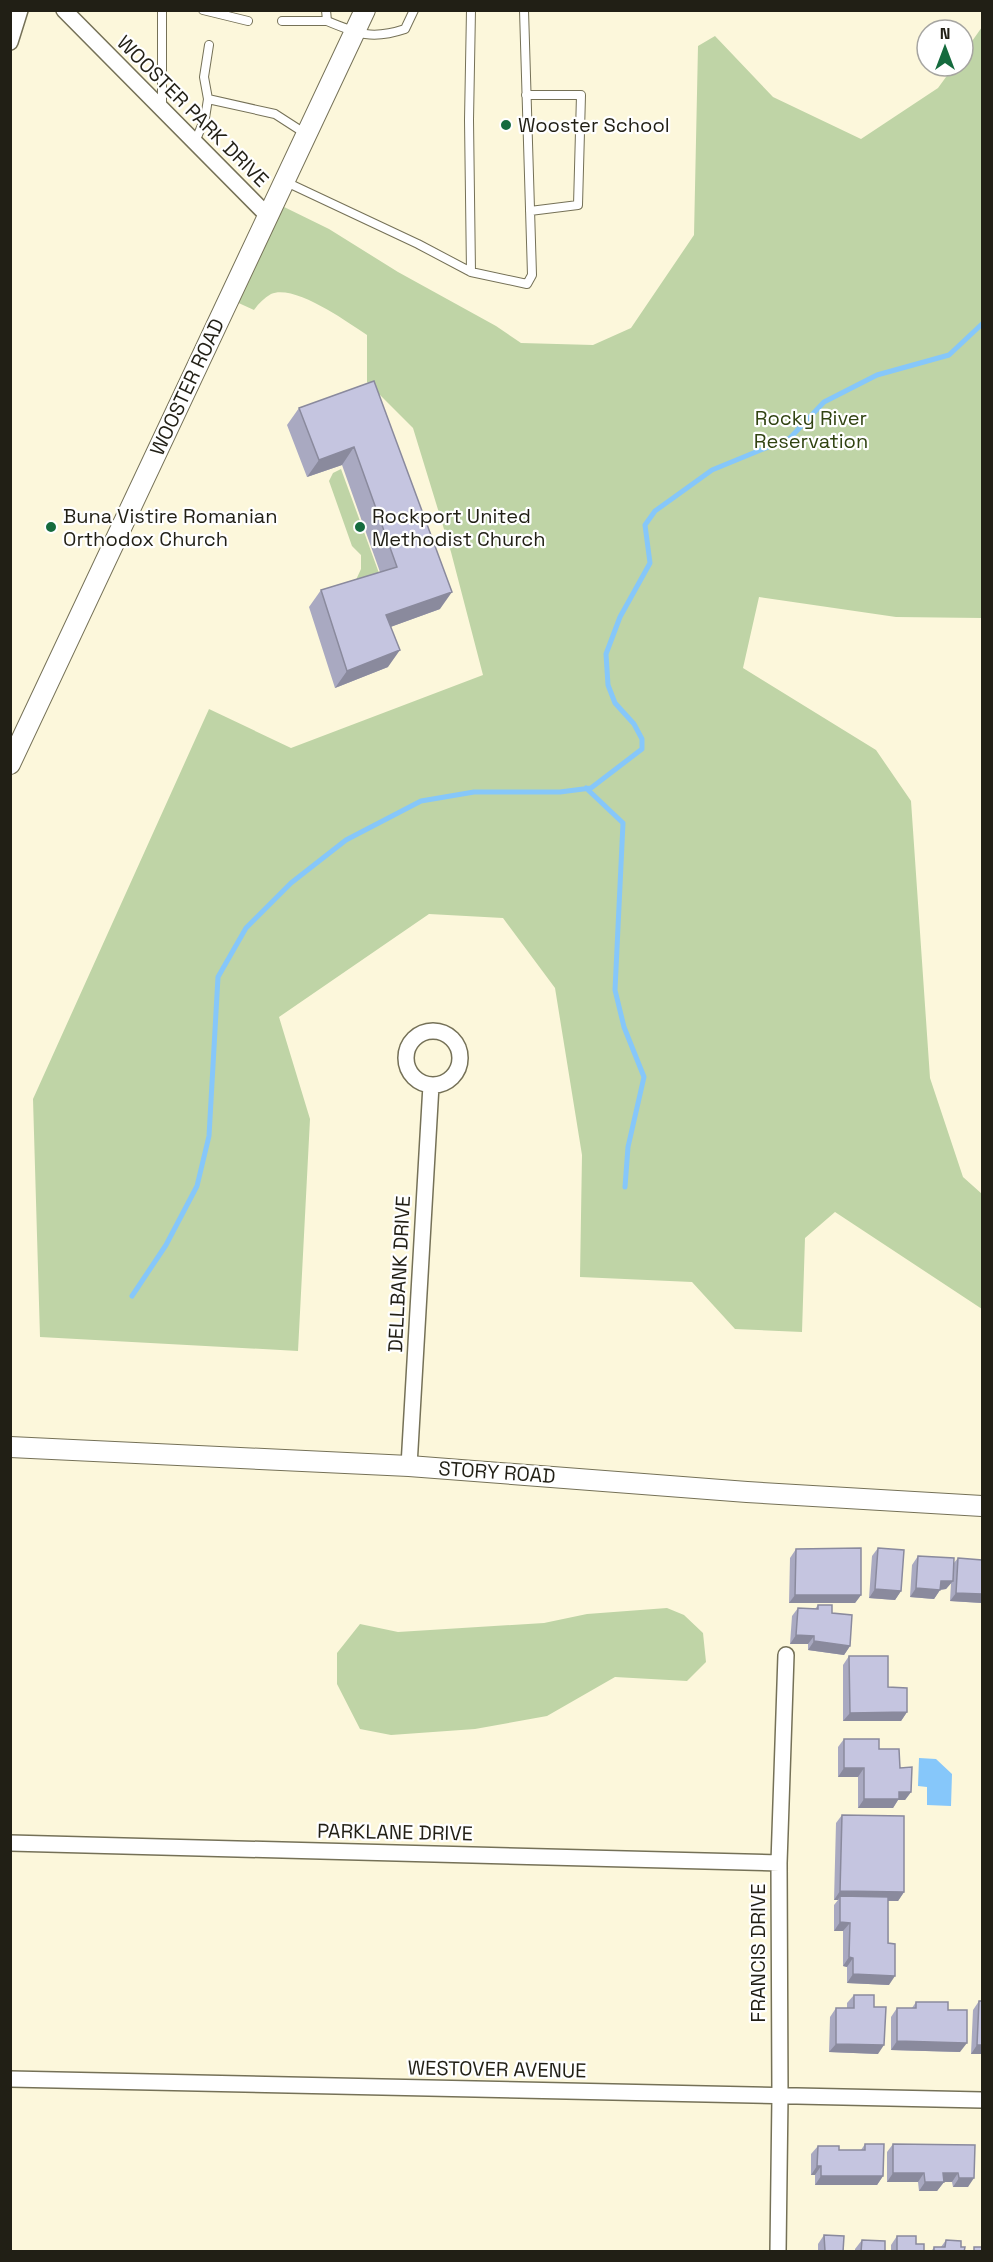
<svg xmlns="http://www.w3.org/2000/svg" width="993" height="2262" font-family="'Space Grotesk',sans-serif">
	<rect width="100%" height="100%" fill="#fcf7db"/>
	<path fill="#bfd4a6" d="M982,27V618L896,617L759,597L743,668L876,750L911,801L930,1078L963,1177L982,1194V1309L835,1212L805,1238L802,1332L735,1329L692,1282L580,1277L582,1155L555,988L503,918L429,914L279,1017L310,1119L298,1351L40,1337L33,1099L209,709L291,748L483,675L451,552L413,428L367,382V335C347,322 295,284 271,294C264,298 259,303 254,310L232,300L278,204L329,229L398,272L496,326L521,343L593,345L631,328L694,235L698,46L715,36L773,97L861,139L938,88L954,66H963V54Z
		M341,469L383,584L355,582L361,569V555L352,546L329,481L333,473Z
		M667,1608L684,1615L703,1633L706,1662L687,1681L615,1677L547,1716L475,1729L391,1735L360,1729L337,1684V1653L360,1624L398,1632L544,1623L587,1614Z"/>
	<path fill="#86c7fa" d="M919,1758L936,1759L952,1774L951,1806L927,1805V1787L918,1786Z"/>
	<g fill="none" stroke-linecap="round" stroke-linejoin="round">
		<path stroke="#86c7fa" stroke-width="5" d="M586,788L623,823L615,990L624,1027L644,1077L628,1147L625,1187
			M132,1296L166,1245L197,1186L209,1136L218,977L246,928L291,883L346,840L421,801L474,792H560L591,788L642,749V739L634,724L615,703L608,685L606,654L620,617L650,563L645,525L655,511L712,470L790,438L824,402L877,375L949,355L982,324"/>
		<g stroke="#757157" stroke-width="10">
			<path id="lane" d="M162,10V108
				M203,10L248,21
				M326,10L327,21C358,34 372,40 405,29L414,10
				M282,21H327
				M526,95H581L578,205L530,211
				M208,99L204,77L209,45
				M195,142L205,118L208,99L275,114L306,134
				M286,182L418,244L471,272L527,284L532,275L524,10
				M471,272L469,120L471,10"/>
		</g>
		<g stroke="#757157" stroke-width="18">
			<path id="street" d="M64,10L267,215
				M10,42L20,10
				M406 1058a27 27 0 1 1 54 0a27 27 0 1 1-54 0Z
				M409,1466L431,1085
				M10,1843L779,1863
				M10,2079L982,2100
				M778,2252L780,2096L779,1863L786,1655"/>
		</g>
		<g stroke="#757157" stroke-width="22">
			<path id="secondary" d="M10,764L365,10
				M10,1447L409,1466L747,1492L982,1506"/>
		</g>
		<use href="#lane" stroke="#fff" stroke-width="8"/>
		<use href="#street" stroke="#fff" stroke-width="15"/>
		<use href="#secondary" stroke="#fff" stroke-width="20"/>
	</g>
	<path fill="#a9a9c1" d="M374,381L440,609L390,627L388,667L335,688L309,607L321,590L380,572L342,465L307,477L287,425L299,408Z
		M878,1548L901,1591L895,1600L869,1598L872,1556Z
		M796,1549L861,1595L855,1603H789L790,1558Z
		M918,1556L953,1564L958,1558L982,1560V1603L950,1601L951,1583L946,1589L940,1590L934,1599L910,1597L912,1565Z
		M818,1605L832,1613L850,1646L844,1655L808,1650V1644H790L792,1616L798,1608L815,1609Z
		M849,1656L888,1687L907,1712L901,1721H843V1665Z
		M844,1739L879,1749L900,1768L911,1792L905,1800H898L893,1808H858V1777H838V1747Z
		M842,1815L904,1892L898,1901H888L889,1985L847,1983V1967L843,1966V1931H834V1905L838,1900H834L836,1823Z
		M854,1995L878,2054L829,2052L830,2017L836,2008H847V2003Z
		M979,2001H982V2054H971L973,2010Z
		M916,2002L948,2010L960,2052L891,2050V2017L897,2008H912Z
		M865,2144L883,2176L877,2185H815V2175H811V2154L818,2146L839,2150H861Z
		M893,2144L975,2145L968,2187H953L952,2182H944L937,2191H919L918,2182H887V2152Z
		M824,2235L843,2252L818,2251V2244Z
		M897,2236L916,2244L924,2252H891V2245Z
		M862,2240L885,2252H855V2249Z
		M946,2240L961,2247L964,2252H931L934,2247H941Z"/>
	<path fill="#8a8a9d" d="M354,447L342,465L307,477L319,460Z
		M452,592L440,609L374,633L386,615Z
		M400,650L388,667L335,688L347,671Z
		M941,1581H953L946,1589L938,1590H940L934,1599L910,1597L916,1588Z
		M875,1589L901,1591L895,1600L869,1598Z
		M956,1593L982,1594V1603L950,1601Z
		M795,1595H861L855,1603H789Z
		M796,1635L814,1636L808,1644H790Z
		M814,1641L850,1646L844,1655L808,1650Z
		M907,1712L901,1721H843L850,1713Z
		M844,1768H864L858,1777H838Z
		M899,1792H911L905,1800H898L893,1808H858L864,1799Z
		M840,1891L904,1892L898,1901L840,1900V1896L838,1900H834Z
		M840,1922L850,1923L843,1931H834Z
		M849,1957L853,1958L847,1967L843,1966Z
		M853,1974L895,1976L889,1985L847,1983Z
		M897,2041L967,2043L960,2052L891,2050Z
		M836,2044L884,2045L878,2054L829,2052Z
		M977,2045H982V2054H971Z
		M817,2166H821L815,2175H811Z
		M893,2173H924L918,2182H887Z
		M943,2173H958L952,2182H937Z
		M821,2176H883L877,2185H815Z
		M959,2178H974L968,2187H953Z
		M925,2182H944L937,2191H919Z"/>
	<path fill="#c5c5e0" stroke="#8a8a9d" stroke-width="1.5" d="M374,381L452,592L386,615L400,650L347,671L321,590L397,567L354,447L319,460L299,408Z
		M861,1548V1595H795L796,1549Z
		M878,1548L904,1550L901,1591L875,1589Z
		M918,1556L954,1558L953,1581H941L940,1590L916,1588Z
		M958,1558L982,1560V1594L956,1593Z
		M818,1605H832V1613L852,1615L850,1646L814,1641V1636L796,1635L798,1608L818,1609Z
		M849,1656H888V1687L907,1688V1712L850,1713Z
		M844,1739H879V1749H899L900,1768L912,1767L911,1792H899V1799H864V1768H844Z
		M842,1815L904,1816V1892L840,1891Z
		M840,1896L888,1897V1943L895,1944V1976L853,1974V1958L849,1957L850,1923L840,1922Z
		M854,1995H874V2007H886L884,2045L836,2044V2008H854Z
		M979,2001H982V2045H977Z
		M916,2002H948V2010H967V2043L897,2041V2008H916Z
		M865,2144H884L883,2176H821V2166H817L818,2146H839V2150H865Z
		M893,2144L975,2145L974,2178H959L958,2173H943L944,2182H925L924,2173H893Z
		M824,2235L844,2236L843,2252H814L825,2251Z
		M897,2236H916V2244H924V2252H897Z
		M862,2240L885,2241V2252H861Z
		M946,2240L961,2241V2247H965L964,2252H934V2247H945Z
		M974,2247H982V2252H974Z"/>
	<g fill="#156b3e" stroke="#fff" stroke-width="2">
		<circle cx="506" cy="125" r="6"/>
		<circle cx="51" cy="527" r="6"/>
		<circle cx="360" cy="527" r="6"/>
	</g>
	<g text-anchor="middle" stroke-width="4.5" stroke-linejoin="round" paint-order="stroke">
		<g font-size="20" fill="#211f15" stroke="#fff">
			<text transform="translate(193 111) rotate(45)" y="7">WOOSTER PARK DRIVE</text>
			<text transform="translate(187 387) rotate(-65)" y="7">WOOSTER ROAD</text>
			<text transform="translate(399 1274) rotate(-87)" y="7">DELLBANK DRIVE</text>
			<text transform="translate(497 1472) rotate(4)" y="7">STORY ROAD</text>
			<text transform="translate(395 1832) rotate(1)" y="7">PARKLANE DRIVE</text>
			<text transform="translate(758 1953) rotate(-90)" y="7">FRANCIS DRIVE</text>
			<text transform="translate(497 2069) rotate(1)" y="7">WESTOVER AVENUE</text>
		</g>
		<g font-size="20" fill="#211f15" stroke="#fff" text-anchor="start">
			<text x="518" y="132">Wooster School</text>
			<text x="63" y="523">Buna Vistire Romanian<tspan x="63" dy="23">Orthodox Church</tspan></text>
			<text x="372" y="523">Rockport United<tspan x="372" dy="23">Methodist Church</tspan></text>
		</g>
		<g font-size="20" fill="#304311" stroke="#fff">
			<text x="811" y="425">Rocky River<tspan x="811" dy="23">Reservation</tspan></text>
		</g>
	</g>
	<rect width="993" height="2262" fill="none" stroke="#211f15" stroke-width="24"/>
	<g transform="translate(945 48)"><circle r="28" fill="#ffffff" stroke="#a6a5a1" stroke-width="1.5"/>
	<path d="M0-4.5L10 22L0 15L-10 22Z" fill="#156b3e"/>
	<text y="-9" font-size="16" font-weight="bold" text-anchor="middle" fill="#211f15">N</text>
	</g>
</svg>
